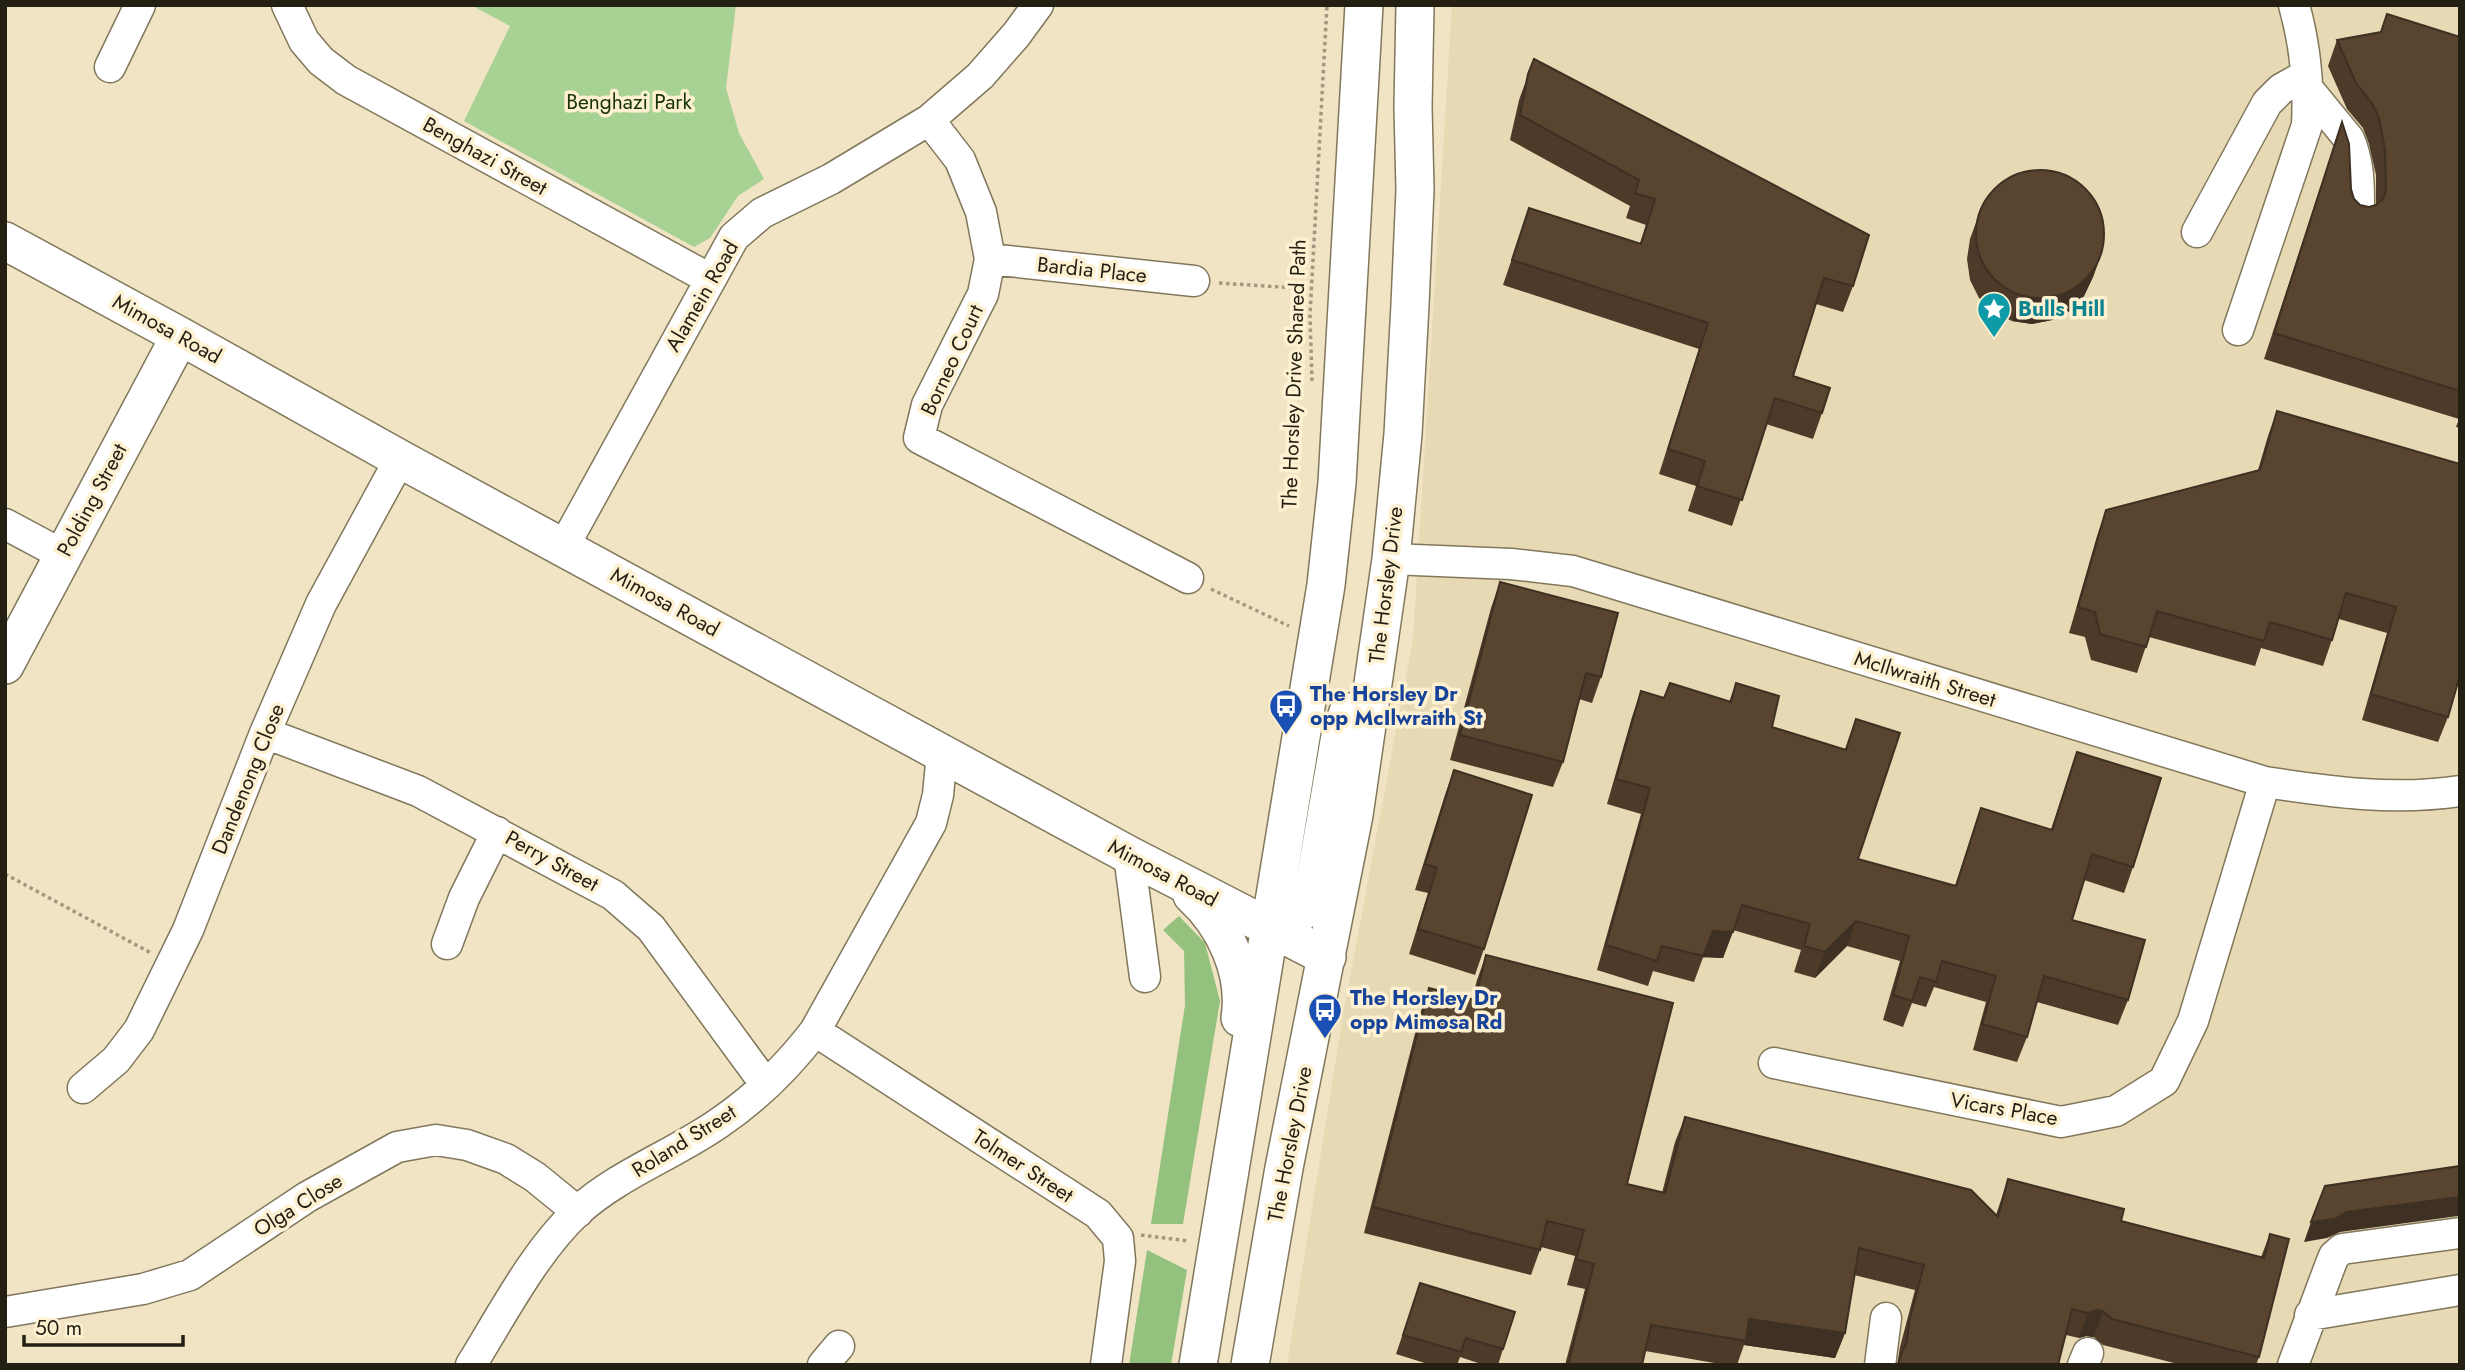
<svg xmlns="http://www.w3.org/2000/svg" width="2465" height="1370" font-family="Jost,sans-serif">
	<rect width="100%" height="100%" fill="#f0e4c5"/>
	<path fill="#e7d9b3" d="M1452,5H2460V1365H1287L1343,1015L1413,639Z"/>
	<path fill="#a8d194" d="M471,5H736L726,88L739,133L764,179L738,196L710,238L694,247L464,121L510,26Z"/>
	<path fill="#94c27e" d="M1179,916L1205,943L1220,1001L1183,1224H1151L1185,1005L1184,951L1163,930Z
		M1147,1250L1187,1270L1171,1365H1129Z"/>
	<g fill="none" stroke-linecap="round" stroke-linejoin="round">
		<g stroke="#81775b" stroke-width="33">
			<path id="minor" d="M287,5L304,41L321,61L346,80L710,279
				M110,67L140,5
				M2308,89L2349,139C2360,164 2359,188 2359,215
				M929,120L960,160L981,212L990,259L983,294L927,405L919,438L1188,578
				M2197,232L2267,103L2281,89L2306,75
				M990,259L1194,281
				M2238,330L2307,125C2309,85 2305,44 2294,5
				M5,524L63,555
				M564,546L734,237L762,213L831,179L929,120L980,76L1016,35L1038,5
				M1391,559L1511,564L1573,571L2265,782C2330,792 2394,801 2460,791
				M265,733L418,791L613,895L651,928L766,1085
				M1129,855L1145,977
				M447,944L464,898L497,832
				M815,1031L1098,1214L1118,1238L1120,1261L1106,1365
				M1774,1063L2061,1122L2116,1111L2164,1081L2193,1021L2265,782
				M83,1088L116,1060L139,1030L188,930L265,733L321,604L400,459
				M5,1312L143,1289L190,1275L307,1197L397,1147L436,1140L467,1145L506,1159L535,1177L578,1212
				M2310,1315L2460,1290
				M471,1365C502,1315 535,1251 578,1211C619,1174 673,1155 719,1123C756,1098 788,1066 815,1031L931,823L938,795L942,753
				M823,1365L839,1346
				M1880,1365L1886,1318
				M2083,1365L2088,1353
				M2293,1365L2330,1266L2334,1256L2342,1249L2460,1233"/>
		</g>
		<g stroke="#81775b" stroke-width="40">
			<path id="major" d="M5,241L180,336L400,459L1129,855L1327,957
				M5,665L180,336
				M1192,895C1225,925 1247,973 1240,1018
				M1270,929C1294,922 1302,915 1313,892L1340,736L1348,712
				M1198,1365L1326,585L1337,483L1364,5
				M1250,1365L1284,1168L1354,815L1391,559L1403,434L1410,305L1415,190L1413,107L1415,5"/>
		</g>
		<path stroke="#a19881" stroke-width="3.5" stroke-dasharray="3.5 3.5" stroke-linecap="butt" d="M1219,283L1311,289
			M1312,381L1310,315L1327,5
			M1211,589L1289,626
			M5,874L151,953
			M1141,1235L1189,1241"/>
		<use href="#minor" stroke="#fff" stroke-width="30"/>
		<use href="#major" stroke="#fff" stroke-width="37"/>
	</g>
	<path fill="#4d3a29" d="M2387,14L2460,37V428L2456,427L2459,419L2264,359L2342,122L2351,189L2354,199L2360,205L2369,207L2376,205V175L2369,144L2363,128L2347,109L2328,66L2337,40L2380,33Z
		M1534,59L1853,286L1843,312L1816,304L1793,376L1822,413L1813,439L1766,424L1732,526L1688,511L1696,486L1659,474L1699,349L1503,285L1529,208L1640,243L1646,225L1626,218L1630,206L1510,140L1519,100Z
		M1979,214L2102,252L2093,277L2084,296L2070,311L2052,320L2032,324L2012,321L1993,312L1979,298L1970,280L1967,259L1970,239Z
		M2277,411L2460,464L2448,717L2438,742L2362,720L2387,633L2339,619L2323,666L2261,648L2255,666L2149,637L2137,673L2091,660L2085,637L2069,633L2097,536L2106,510L2258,470L2268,436Z
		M1500,582L1601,677L1592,703L1579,699L1563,762L1553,787L1450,760L1491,608Z
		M1736,683L1772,727L1845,749L1856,719L1858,859L1955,886L1981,808L2051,830L2077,752L2133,867L2124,893L2084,880L2072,920L2128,1000L2118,1025L2037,1002L2027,1037L2017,1062L1973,1050L1986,1002L1934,987L1926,1007L1912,1003L1903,1027L1883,1020L1900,961L1847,946L1815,978L1794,972L1801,950L1733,930L1723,958L1703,957L1694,982L1653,971L1648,986L1597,970L1641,814L1607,804L1632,717L1641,691L1664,698L1729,702Z
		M1454,770L1484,949L1475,975L1409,954L1428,893L1415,890L1445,795Z
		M1486,955L1627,1184L1662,1193L1675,1142L1685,1117L1996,1215L2008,1179L2121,1221L2261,1257L2270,1234L2259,1357L2256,1365H2182L2103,1345L2094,1337L2086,1336L2079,1338L2066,1335L2058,1365H1897L1900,1347L1915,1290L1854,1275L1845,1333L1835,1358L1744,1345L1737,1365H1726L1645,1351L1642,1365H1565L1585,1289L1567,1285L1575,1256L1541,1247L1531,1275L1364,1233L1420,1014L1429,988L1472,999L1477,980Z
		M1420,1283L1503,1349L1498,1365H1484L1460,1357L1457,1365H1431L1396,1354Z"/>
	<path fill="#3e3022" d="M2102,252L2093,277L2084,296L2070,311L2052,320L2032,324L2012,321L2021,295Z
		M1856,921L1847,946L1815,978L1825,952Z
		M1713,931L1733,932L1723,958L1703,957L1694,982Z
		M2460,1197V1210L2458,1216L2340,1232L2327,1238L2304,1242L2311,1222L2347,1212Z
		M2096,1310L2103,1311L2094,1337L2086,1336L2079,1338L2088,1313Z
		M1749,1319L1845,1333L1835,1358L1744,1345Z"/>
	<path fill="#594430" stroke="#3e3022" stroke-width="2" d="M2387,14L2460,37V391L2274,333L2342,122L2349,144L2351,189L2354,199L2360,205L2369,207L2376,205L2383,199L2386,190L2385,150L2379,118L2372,103L2356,83L2337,40L2381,32Z
		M1534,59L1869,235L1853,286L1824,278L1793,376L1830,388L1822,413L1775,398L1742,500L1697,486L1705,461L1668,449L1708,323L1512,260L1529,208L1641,244L1655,199L1635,193L1639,180L1520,115L1528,74Z
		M1976 234a64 64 0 1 1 128 0a64 64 0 1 1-128 0Z
		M2277,411L2460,464V675L2448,717L2371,694L2396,607L2346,593L2332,640L2270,622L2264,641L2157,611L2146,647L2100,634L2095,612L2078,607L2106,510L2260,470Z
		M1500,582L1618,613L1601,677L1586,673L1563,762L1460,735Z
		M1670,683L1731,702L1736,683L1779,696L1772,727L1846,750L1856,719L1900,733L1858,859L1956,886L1981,808L2052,830L2077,752L2161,778L2133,867L2092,854L2072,920L2145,940L2128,1000L2044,976L2027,1037L1982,1024L1996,976L1942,961L1936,982L1920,977L1912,1001L1893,995L1909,936L1856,921L1825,952L1804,946L1810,924L1742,905L1733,932L1713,931L1703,956L1662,946L1657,961L1606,945L1650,788L1616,779L1641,691L1664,698Z
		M1454,770L1532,795L1484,949L1418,929L1437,868L1425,864Z
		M1486,955L1673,1003L1627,1184L1665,1193L1685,1117L1971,1190L1998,1217L2008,1179L2124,1209L2121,1221L2264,1258L2270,1234L2289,1239L2259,1357L2112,1319L2103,1311L2096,1310L2088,1313L2072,1309L2058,1365H1898L1902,1352L1907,1342L1909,1322L1924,1265L1859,1248L1845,1333L1749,1319L1746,1341L1651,1325L1642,1365H1568L1594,1264L1576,1259L1584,1230L1547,1221L1540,1250L1373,1207L1429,988L1475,1000Z
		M2460,1166V1197L2347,1212L2335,1219L2311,1222L2325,1186Z
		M1420,1283L1515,1312L1503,1349L1466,1338L1461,1352L1403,1335Z"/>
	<defs>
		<g id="sight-pin" transform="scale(1.75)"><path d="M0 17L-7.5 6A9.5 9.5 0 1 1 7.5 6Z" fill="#0f9aa8" stroke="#fdf1d2"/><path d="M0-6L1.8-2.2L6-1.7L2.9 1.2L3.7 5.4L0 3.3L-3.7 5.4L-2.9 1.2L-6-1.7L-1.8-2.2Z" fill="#fff"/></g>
		<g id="bus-pin" transform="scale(1.75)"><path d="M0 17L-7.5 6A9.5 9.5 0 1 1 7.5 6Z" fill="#1a4fb4" stroke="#fdf1d2"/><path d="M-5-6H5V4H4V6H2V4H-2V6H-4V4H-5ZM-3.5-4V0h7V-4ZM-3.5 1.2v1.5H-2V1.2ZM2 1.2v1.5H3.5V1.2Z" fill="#fff"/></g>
	</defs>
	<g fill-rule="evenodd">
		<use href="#sight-pin" x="1994" y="309"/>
		<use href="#bus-pin" x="1286" y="706"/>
		<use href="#bus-pin" x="1325" y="1010"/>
	</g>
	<g text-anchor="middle" stroke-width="7" stroke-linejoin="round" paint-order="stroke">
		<g font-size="21" fill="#163303" stroke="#fdf1d2">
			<text x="629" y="109">Benghazi Park</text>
		</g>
		<g font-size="21" fill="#231f13" stroke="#fdf1d2">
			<text transform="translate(485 156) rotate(29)" y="7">Benghazi Street</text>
			<text transform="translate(1092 270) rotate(6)" y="7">Bardia Place</text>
			<text transform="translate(702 296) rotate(-60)" y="7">Alamein Road</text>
			<text transform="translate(167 329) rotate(29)" y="7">Mimosa Road</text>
			<text transform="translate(952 360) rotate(-65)" y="7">Borneo Court</text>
			<text transform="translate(1294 374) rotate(-88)" y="7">The Horsley Drive Shared Path</text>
			<text transform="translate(92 500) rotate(-62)" y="7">Polding Street</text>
			<text transform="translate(1386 585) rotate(-83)" y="7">The Horsley Drive</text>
			<text transform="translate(665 602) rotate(29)" y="7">Mimosa Road</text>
			<text transform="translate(1925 679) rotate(17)" y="7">McIlwraith Street</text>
			<text transform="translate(248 779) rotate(-68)" y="7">Dandenong Close</text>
			<text transform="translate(552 861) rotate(29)" y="7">Perry Street</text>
			<text transform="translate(1163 873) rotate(28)" y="7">Mimosa Road</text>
			<text transform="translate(2004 1109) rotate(10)" y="7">Vicars Place</text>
			<text transform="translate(684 1141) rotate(-32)" y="7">Roland Street</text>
			<text transform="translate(1290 1144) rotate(-79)" y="7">The Horsley Drive</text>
			<text transform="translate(1023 1166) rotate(33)" y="7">Tolmer Street</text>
			<text transform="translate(298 1205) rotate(-32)" y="7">Olga Close</text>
		</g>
		<g font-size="21" font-weight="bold" fill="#0d838f" stroke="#fdf1d2" text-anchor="start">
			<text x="2018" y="316">Bulls Hill</text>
		</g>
		<g font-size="21" font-weight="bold" fill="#164399" stroke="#fdf1d2" text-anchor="start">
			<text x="1310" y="701">The Horsley Dr<tspan x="1310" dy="24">opp McIlwraith St</tspan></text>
			<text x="1350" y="1005">The Horsley Dr<tspan x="1350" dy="24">opp Mimosa Rd</tspan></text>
		</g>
	</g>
	<rect width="2465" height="1370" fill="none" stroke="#231f13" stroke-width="14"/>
	<path d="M24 1335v10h159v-10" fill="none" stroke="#231f13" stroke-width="3.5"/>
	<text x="35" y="1335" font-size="21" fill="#231f13" stroke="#fdf1d2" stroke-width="5" paint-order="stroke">50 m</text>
</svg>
